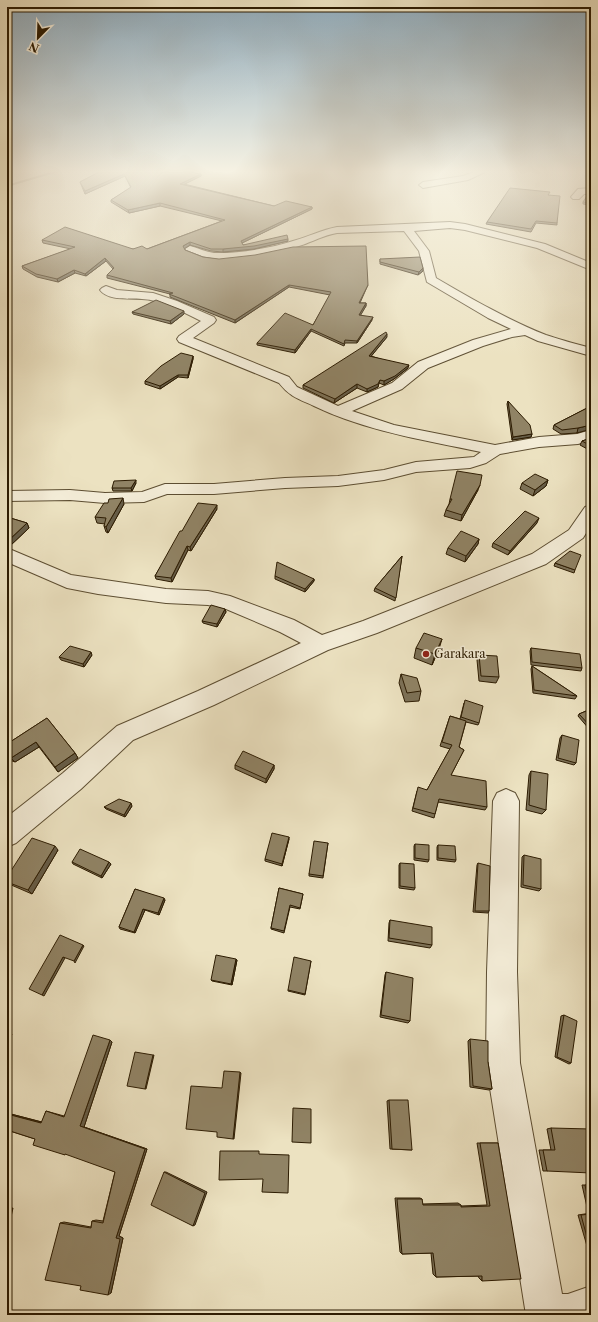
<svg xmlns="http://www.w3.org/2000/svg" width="598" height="1322" font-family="'Libre Caslon Text',serif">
	<rect width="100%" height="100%" fill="#ece2c1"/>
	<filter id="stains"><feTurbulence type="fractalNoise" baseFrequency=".005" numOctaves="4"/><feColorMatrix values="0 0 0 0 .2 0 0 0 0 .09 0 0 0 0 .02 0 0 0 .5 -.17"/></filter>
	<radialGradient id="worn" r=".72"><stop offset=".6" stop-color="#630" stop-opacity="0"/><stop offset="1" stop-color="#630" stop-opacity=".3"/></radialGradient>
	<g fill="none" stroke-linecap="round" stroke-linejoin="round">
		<path stroke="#796b4e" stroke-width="2" d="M7,186L54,172"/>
		<g stroke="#5d4e32" stroke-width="2">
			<path id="minor" d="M474,172H485L468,180L423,188L419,185L423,182L463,176Z
				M591,188V194H584L579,199H573L571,197L578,189Z
				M450,222L465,224L545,244L591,263V270L537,248L465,230L450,228L414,231L429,251L436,278C472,299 508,320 546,335C561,340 576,344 591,348V356L538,341L525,335L512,337L483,346L428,368L402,389L352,411L394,425L495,445L539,437L577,434L591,430V440L578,444L539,447L500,454L486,463L470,468L416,472L384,480L338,486L285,488L214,494H167L144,502L105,503L70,500L7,501V491L70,490L105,493L142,492L165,484H214L285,478L338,476L384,470L416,462L474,457L481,452C424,440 366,431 314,406C299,399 290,397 279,383L179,342L177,339L179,336L201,321C183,312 162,300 142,299C130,298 108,301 100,290L102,288L106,286L117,290L153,293L177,301L214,317L216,320L214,323L193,338L289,377L297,387L338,406L392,383L418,362L473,340L511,329L488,318L427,282L419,251L404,231L337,233C324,235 312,242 299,246C279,253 230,262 210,259C202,258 194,254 186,251L185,249L190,246C198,248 206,252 214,253C236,254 272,248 293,241C308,237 321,230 337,227Z
				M591,505V525L583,538L546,564L377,633L328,650L214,705L133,740L81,789L16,843L7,847V817L63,773L117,726L198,691L301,643L280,632L226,609L208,605L166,603L98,594L67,588L7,562V548L71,575L166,589L208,591L230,596L294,620L322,635L363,621L532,554L569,530L585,507Z
				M506,789L515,793L519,801L517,972L520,1063L562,1294H568L591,1286V1315H526L486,1063L487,972L493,801L497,793Z"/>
		</g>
		<use href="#minor" fill="#f3ecd7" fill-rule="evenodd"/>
	</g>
	<path fill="#7c7157" stroke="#2d1c02" d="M99,172L201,174V176L184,184L274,206L312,207V209L242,243L243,245L288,241L254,249L223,252L211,251L190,245L184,248L185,250L203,257L368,285L367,287L360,303H366V306L360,315L372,320L357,343H345L344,346L311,331L295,353L257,345V343L313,325L330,295L289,287L235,323L170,297V294L107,278V275L113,269L106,261L86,276L75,273L58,282L37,277L23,269L22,266L71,249L43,243L42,240L133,249H147L222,221L160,206L129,213L111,202V200L131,188L125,176L85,194L80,182Z
		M591,193V205L583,204V202Z
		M549,195L557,223V225L536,223L531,232L486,224L487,222Z
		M380,259L423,271L418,275L380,264Z
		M132,312L184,314L171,324L133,314Z
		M387,337L371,356L408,368L394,379L384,385L379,383L378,387L367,392L357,388L334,403L303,388V385Z
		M193,356V359L188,378L178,377L160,389L145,384V381Z
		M508,401L532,434L531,437L512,440L507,404Z
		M591,406L577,433L561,434L553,429L554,425Z
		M591,438V451L580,445L582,441Z
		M548,480L546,486L533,496L520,489L522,483Z
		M136,483L132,491H113L112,488Z
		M478,490L461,521L444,516L446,510L449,504L450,499Z
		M124,504L108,533L106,532L104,526L105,524L97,523L95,517Z
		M217,509L191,551L188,550L172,582L156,579L155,576L182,531Z
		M7,517L27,523L29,528L11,545L7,543Z
		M537,523L508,555L492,547L493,543Z
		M479,539L478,544L465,562L446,554L448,548Z
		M402,556L395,601L374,591L375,588Z
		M555,563L575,570L574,573L554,566Z
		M275,576L314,579V581L305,592L275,579Z
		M225,609L226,612L217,627L203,623L202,621Z
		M416,648L439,649L432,665L414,658Z
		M531,648L582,668L581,671L531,665L530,651Z
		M92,655L84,667L61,660L59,657Z
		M479,655L499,677L496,683L479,681L477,660Z
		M532,666L577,696L575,699L533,693L531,669Z
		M401,674L421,691L419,701L405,702L399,683Z
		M464,703L479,723L478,725L466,722L459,747L464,750L451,775L487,807L485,810L438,802L434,818L412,811L417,791L427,790L450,749L440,746L450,716L460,719Z
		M591,709V729L590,730L578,716L579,714Z
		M47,718L75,753L78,758L58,772L39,747L15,762L7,759V744Z
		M562,735L576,763L574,765L556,760L560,738Z
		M235,765H274V769L266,783L235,769Z
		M531,771L546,810L542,814L526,810L529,775Z
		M132,806L125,817L106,809L104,807Z
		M289,839L282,866L265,861V859Z
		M328,843L323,878L309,876V874Z
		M415,844L429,860L428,862L414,860V846Z
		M438,845L456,860L455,862L437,860V847Z
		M58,850L32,894L9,884L7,883V877Z
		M524,855L541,889L539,891L521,887L522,857Z
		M72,862L111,864L102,878L73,864Z
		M400,863L415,888L414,890L399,888V865Z
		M478,863L489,911L488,913L473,912L477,865Z
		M279,888L303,894L300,909L290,907L284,933L271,929V928Z
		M135,889L165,900L159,915L145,910L135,933L120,929L119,927Z
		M390,920L432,945L430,948L388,941L389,923Z
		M237,960L232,985L212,981L211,980Z
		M311,961L305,995L288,991V990Z
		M386,972L410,1021L408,1023L380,1017L385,975Z
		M564,1015L571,1063L569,1064L555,1057L561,1016Z
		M470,1039L488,1062L492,1089L489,1090L470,1087L468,1041Z
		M110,1040L112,1042L84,1127L147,1149L119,1236L123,1238L111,1293L81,1286L60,1223L64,1222L91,1227L92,1221L96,1220L103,1221L115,1172L35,1139L7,1130V1113L42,1122L46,1111L64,1116Z
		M389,1100L412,1150L390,1149L387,1101Z
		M551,1128L589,1150L547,1171H543L539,1150H551L547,1129Z
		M477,1143H498L482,1281L479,1278L478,1276L436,1277L433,1274L431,1253L402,1254L400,1252L395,1198H420L422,1199V1204L458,1203L461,1205V1206L487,1205Z
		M582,1185H591V1207H587Z
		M591,1213V1254L589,1253L578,1215Z"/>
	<path fill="#655c47" stroke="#2d1c02" d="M124,174L125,176L85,194V191Z
		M201,174V176L181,186L180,184Z
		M160,203V206L129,213L128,210Z
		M312,207V209L242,243L241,241Z
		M288,239V241L254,249L223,252V249Z
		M190,242V245L184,249L183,246Z
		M105,258L106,261L86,276L85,274Z
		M423,268V271L418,275L419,272Z
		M74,270L75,273L58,282L57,279Z
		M289,285V287L235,323V320Z
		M366,303V306L359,318V315Z
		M184,311V314L171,324L170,321Z
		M373,317L372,320L357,343V341Z
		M311,329V331L295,353V350Z
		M387,334V337L369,359V356Z
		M193,356V359L188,378V375Z
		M409,365L408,368L394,379L384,385V381Z
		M178,375V377L160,389V386Z
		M380,380L379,383L378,387L367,392V389Z
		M357,384V388L334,403L335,399Z
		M591,425V429L577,433L578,428Z
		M532,434L531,437L512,440L513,437Z
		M136,480V483L132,491L131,488Z
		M548,480L546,486L533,496L535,490Z
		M480,485L478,490L461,521L462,515Z
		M123,498L124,504L108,533L106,527Z
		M217,505V509L191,551L190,547Z
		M539,518L537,523L508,555L510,551Z
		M27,523L29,528L11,545L9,540Z
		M479,539L478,544L465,562L466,556Z
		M187,546L188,550L172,582L171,578Z
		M314,579V581L305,592V589Z
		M225,609L226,612L217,627V624Z
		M442,639L439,649L432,665L435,654Z
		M91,652L92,655L84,667L83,664Z
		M36,742L39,747L15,762L11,758Z
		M75,753L78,758L58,772L55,767Z
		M274,765V769L266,783V779Z
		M131,803L132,806L125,817L124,815Z
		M289,837V839L282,866V864Z
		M55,846L58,850L32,894L28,890Z
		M109,862L111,864L102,878L101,876Z
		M164,898L165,900L159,915L158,913Z
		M143,909L145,910L135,933L134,932Z
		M83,945L84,946L75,963L74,961Z
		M63,957L65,958L44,996L42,995Z
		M236,959L237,960L232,985L231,984Z
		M10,1033L12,1034L7,1044V1038Z
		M110,1040L112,1042L84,1127L147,1149L119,1236L123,1238L111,1293L108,1295L116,1238L145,1149L80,1126Z
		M153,1055H154L146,1089H145Z
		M240,1072L241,1073L234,1139H233Z
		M7,1113L45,1123H41L7,1114Z
		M164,1172H166L207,1192L195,1225L193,1226Z
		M13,1208L7,1235V1213L8,1209Z"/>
	<path fill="#908365" stroke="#2d1c02" d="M99,172H191L201,174L180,184L274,206L286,201L312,207L241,241L243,245L287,235L288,239L254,246L223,249H211L190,242L183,246L185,250L203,257L219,259L255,255L293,247L366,246L368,285L359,303H366L359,315L373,317L357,341L345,340L344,344L311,329L295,350L257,343L285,313L313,325L331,292L289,285L235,320L169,294L173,293L107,275L114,268L105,258L85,274L74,270L57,279L36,274L22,266L75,247L42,240L65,227L133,249L142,246L147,249L225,220L160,203L128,210L111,200L131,187L124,174L85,191L80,182Z
		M510,188L550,192L548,195L560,196L557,223L536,221L531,229L487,222Z
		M589,193H591V203L583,202Z
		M420,257L423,268L419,272L380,262V259Z
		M156,300L184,311L170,321L132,312Z
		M386,332L387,334L369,356L409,365L395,376L384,381L380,380L378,384L367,389L357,384L335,399L303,385Z
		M181,353L193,356L188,375H178L160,386L145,381L161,366Z
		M508,401L530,425L532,434L513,437Z
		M591,406V425L578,428L562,430L554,425Z
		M591,438V446L582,441Z
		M457,471L482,475L480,485L462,515L446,510L452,499H450Z
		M535,474L548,480L535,490L522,483Z
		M136,480L131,488H112L114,481Z
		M123,498L106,527L104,526L106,518L95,517L104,503H108L109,499Z
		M198,503L217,505L190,547L187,546L171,578L155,576L180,531H182Z
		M525,511L539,518L510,551L493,543Z
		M7,517L27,523L9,540L7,539Z
		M461,531L479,539L466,556L448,548Z
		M570,551L581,555L575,570L555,563Z
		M402,556L396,598L375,588Z
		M277,562L314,579L305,589L275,576Z
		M211,605L225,609L217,624L202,621Z
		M424,633L442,639L435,654L416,648Z
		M70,646L91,652L83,664L59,657Z
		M531,648L580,654L582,668L532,662Z
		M479,655L497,656L499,677L481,676Z
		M532,666L577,696L534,690Z
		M401,674L417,678L421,691L407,693Z
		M465,700L483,706L479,723L461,717Z
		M591,709V727L579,714Z
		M450,716L466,721L459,747L464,750L451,775L486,781L487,807L439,799L435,814L413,808L418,787L427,790L452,745L442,742Z
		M47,718L75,753L55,767L36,742L11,758L7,756V744Z
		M562,735L579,740L576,763L558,758Z
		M243,751L274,765L266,779L235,765Z
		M531,771L548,774L546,810L529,805Z
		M119,799L131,803L124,815L104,807Z
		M272,833L289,837L282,864L265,859Z
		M32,838L55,846L28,890L7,882V877Z
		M314,841L328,843L323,876L309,874Z
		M415,844L429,845V860L415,858Z
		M438,845L455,846L456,860L438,858Z
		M80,849L109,862L101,876L72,862Z
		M524,855L541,859V889L523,885Z
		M400,863L414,864L415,888L400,886Z
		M478,863L490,866L489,911H475Z
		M279,888L303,894L300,908L290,905L284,931L271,928Z
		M135,889L164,898L158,913L143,909L134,932L119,927Z
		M390,920L432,927V945L389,938Z
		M60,935L83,945L74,961L63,957L42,995L29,989Z
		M216,955L236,959L231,984L211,980Z
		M294,957L311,961L305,994L288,990Z
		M386,972L413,978L410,1021L381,1015Z
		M564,1015L577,1021L571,1063L557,1057Z
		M7,1032L10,1033L7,1038Z
		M93,1035L110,1040L80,1126L145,1149L116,1238L120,1239L108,1295L80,1290L81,1286L45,1280L60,1223L91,1228L92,1221L103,1223L115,1172L65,1154V1155L33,1145L35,1139L7,1130V1114L41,1123L46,1111L64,1117Z
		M470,1039L488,1041V1062L492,1089L473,1086Z
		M135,1052L153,1055L145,1089L127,1086Z
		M224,1071L240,1072L233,1139L217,1137V1132L186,1129L191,1086L222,1088Z
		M389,1100H408L412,1150L392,1149Z
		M293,1108L311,1109V1143L292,1142Z
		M551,1128L591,1129V1150H589L591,1158V1173L547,1171L543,1150H555Z
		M480,1143H498L521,1279L482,1281V1276L436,1277L433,1253L402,1254L397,1199H422L423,1205H461V1207L490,1206Z
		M220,1151H259V1154L289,1155L288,1193L262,1192L263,1179L219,1180Z
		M164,1172L205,1193L193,1226L151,1205Z
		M585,1185H591V1207H590Z
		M591,1214V1252L581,1215Z"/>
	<linearGradient id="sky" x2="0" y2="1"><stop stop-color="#8facbe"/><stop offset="0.48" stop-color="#f6f2e3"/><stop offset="1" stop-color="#f6f2e3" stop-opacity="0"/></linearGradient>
	<rect width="598" height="357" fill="url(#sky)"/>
	<circle fill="#8f2418" stroke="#f3ecd7" stroke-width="1.5" cx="426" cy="654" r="4"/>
	<g text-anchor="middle" stroke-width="3" stroke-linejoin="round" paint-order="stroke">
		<g font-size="12" fill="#2d1c02" stroke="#f3ecd7" text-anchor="start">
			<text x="434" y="658">Garakara</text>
		</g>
	</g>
	<rect width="598" height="1322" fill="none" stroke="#ece2c1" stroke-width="24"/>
	<rect x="8" y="8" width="582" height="1306" fill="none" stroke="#2d1c02" stroke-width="2"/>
	<rect x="12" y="12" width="574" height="1298" fill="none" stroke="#2d1c02"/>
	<g transform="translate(38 38) rotate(203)" stroke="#f3ecd7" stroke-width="3" paint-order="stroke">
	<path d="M0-3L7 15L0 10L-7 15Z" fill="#2d1c02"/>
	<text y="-6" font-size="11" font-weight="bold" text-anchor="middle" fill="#2d1c02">N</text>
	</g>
	<rect width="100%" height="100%" filter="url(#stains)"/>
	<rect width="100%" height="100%" fill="url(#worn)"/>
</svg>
